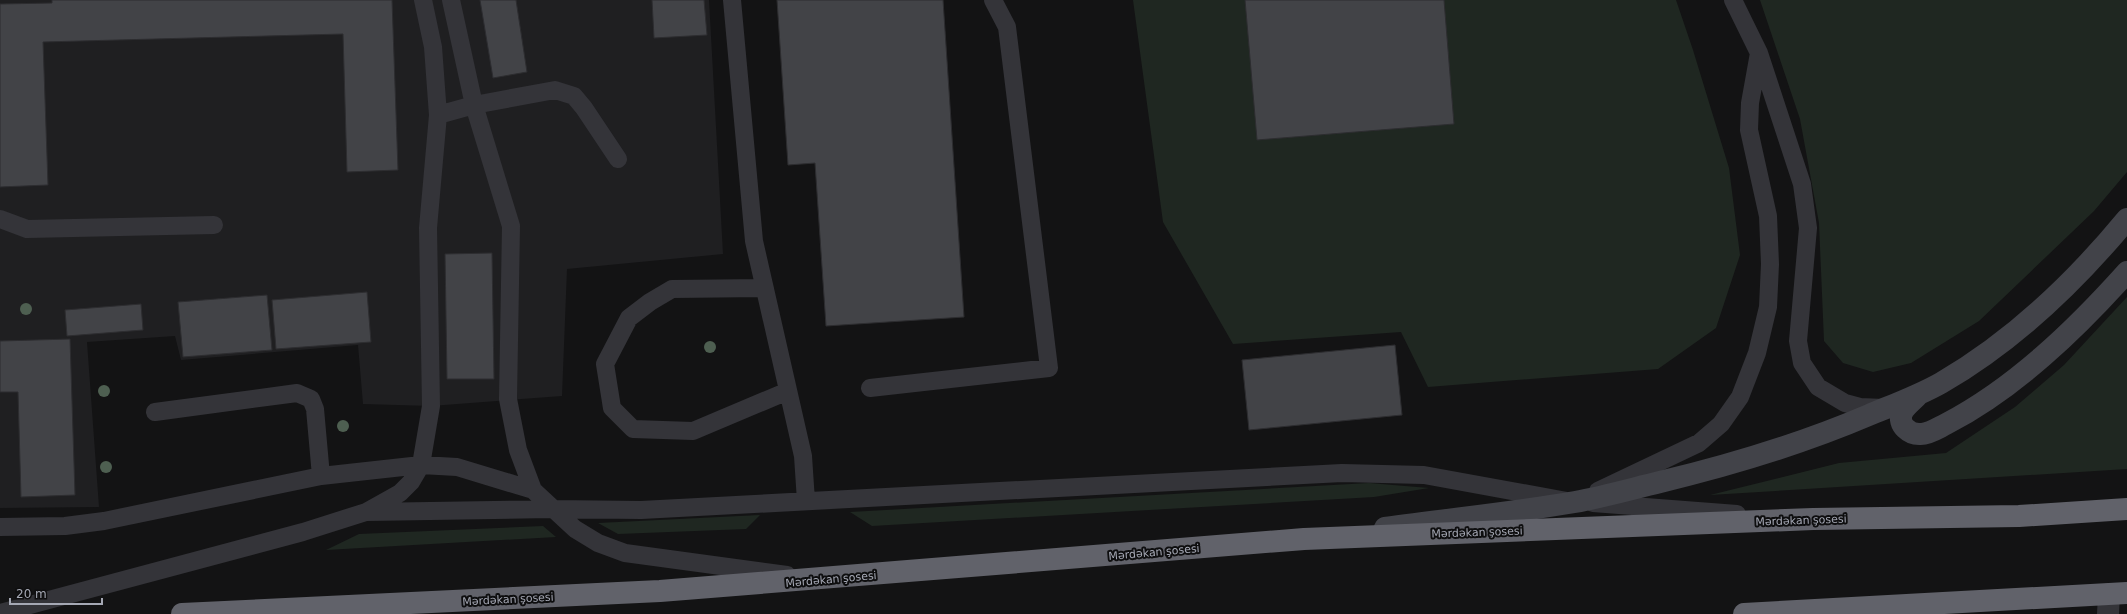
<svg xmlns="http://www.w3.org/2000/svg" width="2127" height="614" font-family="'DejaVu Sans',sans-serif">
	<rect width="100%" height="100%" fill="#131314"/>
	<path fill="#1f1f21" d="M0,0H709L723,254L567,269L562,396L431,406L363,404L358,345L181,360L175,336L87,342L99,507L0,508Z"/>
	<path fill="#1f2721" d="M1133,0H1676L1693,50L1729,168L1740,255L1716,328L1658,369L1428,387L1401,332L1233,344L1163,222Z
		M1760,0H2127V172L2094,211L1979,321L1911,363L1873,372L1843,363L1824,341L1819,223L1800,119Z
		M2127,297V469L1710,495L1839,463L1946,453L2015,407L2064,365Z
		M1369,483L1429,488L1374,497L872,526L850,512Z
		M760,515L746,529L618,534L598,523Z
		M543,526L556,537L326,550L359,534Z"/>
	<path fill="#424347" stroke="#2d2d30" d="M52,0H392L398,170L347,172L343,34L43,42L48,185L0,187V4L52,3Z
		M480,0H516L527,72L493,78Z
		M652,0H704L707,35L654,38Z
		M777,0H943L964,317L826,326L815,163L788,165Z
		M1245,0H1444L1454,124L1257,140Z
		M492,253L494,379H447L445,254Z
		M367,292L371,342L276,349L272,300Z
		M267,295L272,350L183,357L178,302Z
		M141,304L143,330L67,336L65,310Z
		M70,339L75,495L21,497L18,392H0V341Z
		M1395,345L1402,415L1249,430L1242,360Z"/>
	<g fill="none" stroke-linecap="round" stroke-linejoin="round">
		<path stroke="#343439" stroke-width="18" d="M451,0L474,105L511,226L508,399L518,450L533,490L575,529L598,543L625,553L787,575
			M732,0L754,241L803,456L806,501
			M1733,0L1759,53L1802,184L1808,228L1798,341L1802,363L1818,387L1845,403L1860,407L1884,408
			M438,115L474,105L555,90L574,96L584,108L618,159
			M0,219L27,229L214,225
			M765,288L672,289L650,302L629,318L605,364L612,408L633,429L693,431L788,391
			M870,388L1049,368L1007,27L993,0
			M155,412L297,393L311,399L315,409L321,476
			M1598,491L1699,443L1721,424L1740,397L1757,353L1768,307L1770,264L1768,216L1749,130L1750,103L1759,53
			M1593,503L1737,514
			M366,512L551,509L641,510L1342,473L1424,475L1567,501
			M0,527L65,526L104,521L321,476L421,465L457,467L533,490
			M0,613L303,532L366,512L400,493L411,482L421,465L431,406L428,228L438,115L433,47L423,0"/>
		<path stroke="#343439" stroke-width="22" d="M2108,614L2109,594"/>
		<path stroke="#424349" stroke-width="22" d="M1918,395C1913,401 1905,406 1902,413C1897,425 1910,435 1921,434C1929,434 1938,428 1946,424C2015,388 2075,330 2127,272
			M1385,528C1448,519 1512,513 1575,502C1603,497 1631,489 1660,482C1731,465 1801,444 1869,415C1893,405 1918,396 1941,383C2012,342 2075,282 2127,219"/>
		<path stroke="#61626a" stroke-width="22" d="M182,614L660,591L1304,539L1813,519L2019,516L2127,509
			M1744,614L2127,593"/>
	</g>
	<g fill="#4e5f51">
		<circle cx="26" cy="309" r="6"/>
		<circle cx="710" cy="347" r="6"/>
		<circle cx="104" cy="391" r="6"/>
		<circle cx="343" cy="426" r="6"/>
		<circle cx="106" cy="467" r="6"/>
	</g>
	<g text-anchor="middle" stroke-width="4" stroke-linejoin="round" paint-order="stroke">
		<g font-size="11" fill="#a5a8b4" stroke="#0e0e0f">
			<text transform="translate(1801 520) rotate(-2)" y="4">Mərdəkan şosesi</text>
			<text transform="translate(1477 532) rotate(-2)" y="4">Mərdəkan şosesi</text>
			<text transform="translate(1154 552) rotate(-5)" y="4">Mərdəkan şosesi</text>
			<text transform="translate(831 579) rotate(-5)" y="4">Mərdəkan şosesi</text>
			<text transform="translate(508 599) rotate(-3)" y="4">Mərdəkan şosesi</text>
		</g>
	</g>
	<path d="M10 598v6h92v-6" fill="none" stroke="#a5a8b4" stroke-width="2"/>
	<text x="16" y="598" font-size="12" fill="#a5a8b4" stroke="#0e0e0f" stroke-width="3" paint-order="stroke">20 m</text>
</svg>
